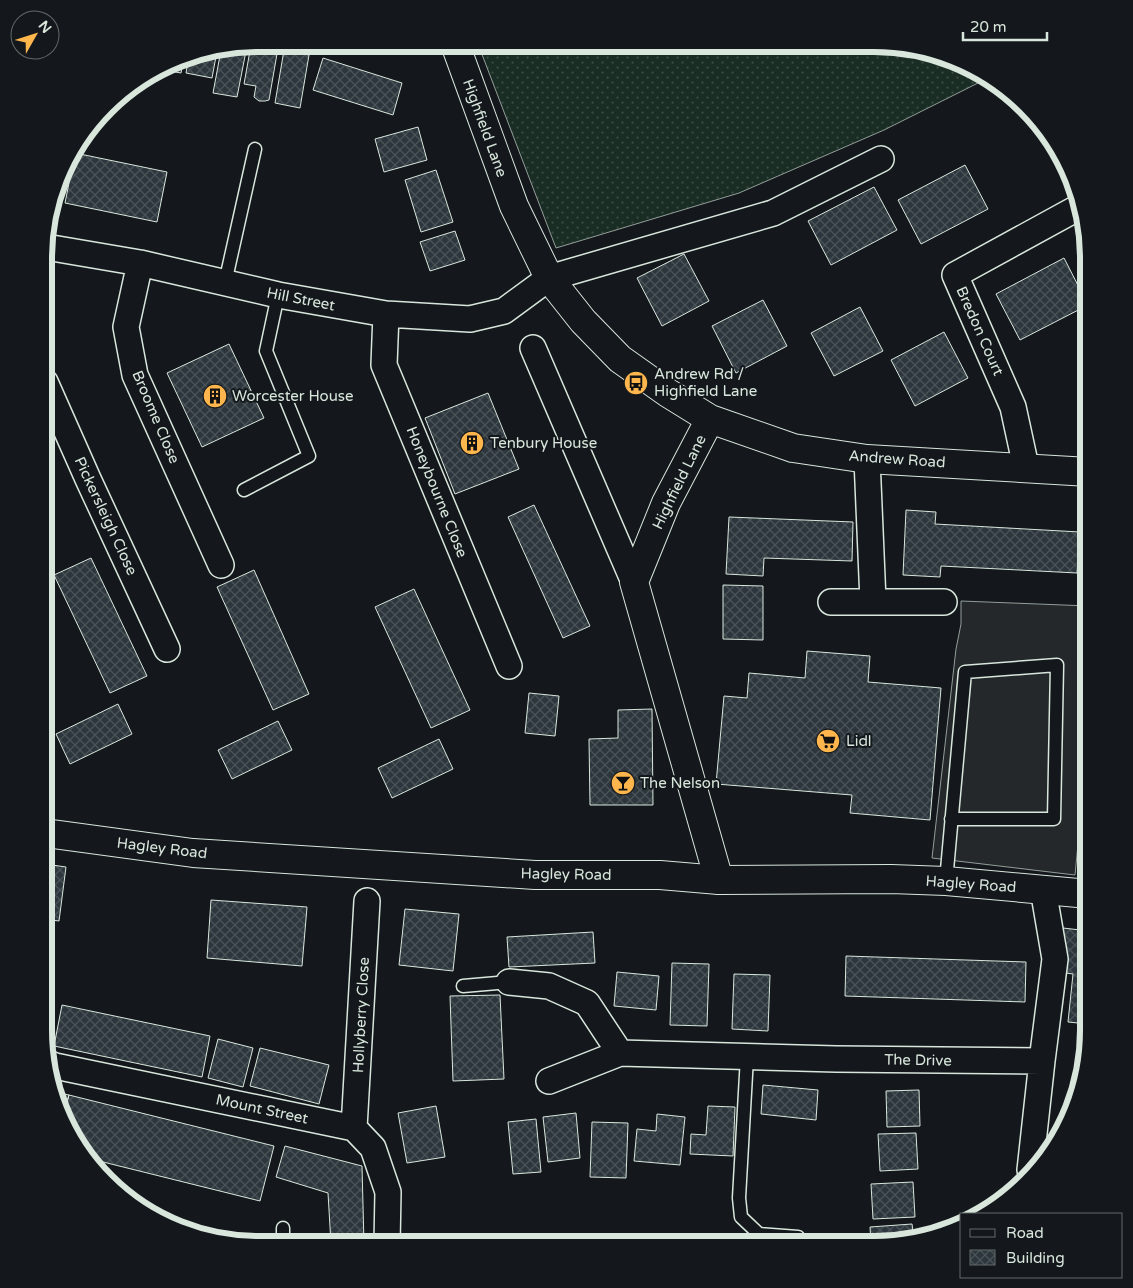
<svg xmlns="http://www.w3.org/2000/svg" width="1133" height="1288" font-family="'Varela Round',sans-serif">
	<defs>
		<pattern id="grass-dots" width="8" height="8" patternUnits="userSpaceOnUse" patternTransform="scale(1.25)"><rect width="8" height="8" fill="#1a2d24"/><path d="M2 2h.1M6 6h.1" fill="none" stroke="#3b4b43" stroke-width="1.8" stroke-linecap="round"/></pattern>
		<pattern id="building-cross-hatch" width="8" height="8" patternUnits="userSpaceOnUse" patternTransform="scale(1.25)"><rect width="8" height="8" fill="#2c363c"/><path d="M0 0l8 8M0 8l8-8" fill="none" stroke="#4a5358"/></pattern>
	</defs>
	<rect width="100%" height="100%" fill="#14181c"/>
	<path fill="url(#grass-dots)" stroke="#939e99" d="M478,44L903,46L982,73L988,78L884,130L739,193L556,248Z"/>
	<path fill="#24282b" stroke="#939e99" d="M961,601L1089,606V732L1075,875L932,858L956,649L961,624Z"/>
	<path fill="url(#building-cross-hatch)" stroke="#d8e6dc" d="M257,44L278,48L269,100L265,101H259L254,97L256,86L244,84L251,45Z
		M247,46L237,97L213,93L221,50Z
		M284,50L309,55L300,108L275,103Z
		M217,51L212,78L186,73L189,55Z
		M184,58L181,73L164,70Z
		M323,58L402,83L393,115L313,90Z
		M418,127L427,160L384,172L375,139Z
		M75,153L167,172L157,222L65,203Z
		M965,165L988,209L921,244L898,200Z
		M436,170L453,222L421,232L405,180Z
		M874,187L897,230L831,265L808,221Z
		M455,231L465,260L430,271L420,242Z
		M684,254L709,301L662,326L637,278Z
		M1064,258L1088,305L1020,340L996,294Z
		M763,300L787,346L736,373L712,326Z
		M860,307L883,351L834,376L811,333Z
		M944,332L968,378L915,406L891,360Z
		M229,344L264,418L202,447L167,373Z
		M488,393L519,469L455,494L425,418Z
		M534,505L590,626L563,638L508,517Z
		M906,510L936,512L935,524L1080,532L1077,573L941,566L940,577L903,575Z
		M729,517L853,522L852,561L764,558L763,576L726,574Z
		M1085,530H1089V574H1084Z
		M91,558L147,676L110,693L54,575Z
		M254,570L309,694L273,710L217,587Z
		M723,585L763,586V640L723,639Z
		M414,589L470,710L431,728L375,607Z
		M807,651L870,656L868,682L941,688L930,820L850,813L852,795L716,784L724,696L747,698L749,673L805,678Z
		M529,693L559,696L555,736L525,733Z
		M118,704L132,734L70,764L56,734Z
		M652,709L653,805H590L589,739L618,738V710Z
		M278,721L292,750L232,779L218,750Z
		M439,739L453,769L392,798L378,768Z
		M45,864L66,867L59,921L44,919Z
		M211,900L307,907L302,966L207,958Z
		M405,909L459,914L453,971L399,965Z
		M1063,928L1089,931L1088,1024L1068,1022L1073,974L1059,972Z
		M593,932L595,963L509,967L507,937Z
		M846,956L1026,962L1025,1002L845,996Z
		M672,963L709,964L707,1026L670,1025Z
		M617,972L659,976L656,1010L614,1006Z
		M734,974L770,975L768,1031L732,1029Z
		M500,995L504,1079L453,1081L450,996Z
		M62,1005L210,1036L202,1077L54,1046Z
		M218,1039L253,1048L243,1087L208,1078Z
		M260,1048L329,1065L319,1104L250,1086Z
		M763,1085L818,1090L816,1120L761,1114Z
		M919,1090L920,1126L887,1127L886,1091Z
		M54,1092L69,1095L63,1116L55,1099Z
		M69,1095L274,1146L260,1201L91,1159L80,1149L63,1116Z
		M436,1106L445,1157L407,1163L398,1113Z
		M708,1106L735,1107L733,1156L690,1154L691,1134L706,1135Z
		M576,1113L580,1158L548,1162L543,1117Z
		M657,1114L685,1117L680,1165L634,1161L637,1129L656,1131Z
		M536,1119L541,1172L513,1174L508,1122Z
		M592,1122L628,1123L626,1178L590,1177Z
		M916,1133L918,1169L880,1171L878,1134Z
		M285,1146L362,1166L364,1244H331L328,1193L276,1177Z
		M913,1182L915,1217L873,1219L871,1184Z
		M912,1224L914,1239L889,1244H871L870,1227Z"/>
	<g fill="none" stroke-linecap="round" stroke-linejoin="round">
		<g stroke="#d8e6dc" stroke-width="15">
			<path id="service" d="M225,283L255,149
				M244,490L309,456L266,351L278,295
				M946,881L965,672L1057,665L1054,819H951
				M463,986L509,982
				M747,1057L739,1198L741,1217L759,1234L798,1237
				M283,1228V1244"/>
		</g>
		<g stroke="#d8e6dc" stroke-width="28">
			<path id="minor" d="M46,247L140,263L278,295L386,314L470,319L504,311L549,278L773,213L881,159
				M140,263L126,327L135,375L221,565
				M386,314L384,365L509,666
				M533,348L634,582
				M45,382L88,479L167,649
				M867,459L873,601
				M1026,467L1013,407L955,275L1081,206
				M831,602H944
				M509,982L549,986L587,1003L620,1053
				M48,1063L55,1066L354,1128L373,1148L388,1192L387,1244
				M549,1081L620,1053L836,1059L1042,1061L1055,959L1043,889
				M354,1128L367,901
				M1030,1170L1042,1061"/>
		</g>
		<g stroke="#d8e6dc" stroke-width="30">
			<path id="tertiary" d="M455,44L514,206L549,278L583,321L620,359L668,393L710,419L793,448L867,459L1089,472
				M710,419L666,503L634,582L719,880"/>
		</g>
		<g stroke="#d8e6dc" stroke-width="30">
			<path id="secondary" d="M45,833L193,853L535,875H660L719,880L891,879L946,881L1089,894"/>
		</g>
		<use href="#service" stroke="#14181c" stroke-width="12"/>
		<use href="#minor" stroke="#14181c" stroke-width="25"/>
		<use href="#tertiary" stroke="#14181c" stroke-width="28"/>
		<use href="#secondary" stroke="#14181c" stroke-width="28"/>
	</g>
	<defs>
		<g id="bus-disc" transform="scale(1.25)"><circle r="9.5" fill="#ffb74d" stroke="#14181c"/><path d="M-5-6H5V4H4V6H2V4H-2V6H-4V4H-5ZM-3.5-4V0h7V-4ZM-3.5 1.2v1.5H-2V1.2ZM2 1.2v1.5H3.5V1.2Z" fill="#111"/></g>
		<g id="building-disc" transform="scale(1.25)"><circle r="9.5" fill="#ffb74d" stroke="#14181c"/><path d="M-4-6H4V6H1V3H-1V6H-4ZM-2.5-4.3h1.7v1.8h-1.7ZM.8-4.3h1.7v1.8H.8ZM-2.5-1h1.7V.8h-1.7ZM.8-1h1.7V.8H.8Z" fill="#111"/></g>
		<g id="supermarket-disc" transform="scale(1.25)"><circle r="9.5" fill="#ffb74d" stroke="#14181c"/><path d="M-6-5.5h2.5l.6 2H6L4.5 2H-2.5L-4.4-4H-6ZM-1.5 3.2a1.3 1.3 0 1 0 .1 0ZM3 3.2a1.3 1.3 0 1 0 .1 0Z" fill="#111"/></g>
		<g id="bar-disc" transform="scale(1.25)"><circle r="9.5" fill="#ffb74d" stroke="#14181c"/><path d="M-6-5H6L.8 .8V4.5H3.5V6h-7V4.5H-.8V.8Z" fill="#111"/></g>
	</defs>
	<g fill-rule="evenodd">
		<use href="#bus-disc" x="636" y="383"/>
		<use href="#building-disc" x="215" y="396"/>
		<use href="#building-disc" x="472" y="443"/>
		<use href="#supermarket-disc" x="828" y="741"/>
		<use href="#bar-disc" x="623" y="783"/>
	</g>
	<g text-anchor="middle" stroke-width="4" stroke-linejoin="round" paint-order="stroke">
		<g font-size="15" fill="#d8e6dc" stroke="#14181c">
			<text transform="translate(485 128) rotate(70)" y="5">Highfield Lane</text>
			<text transform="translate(301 299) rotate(11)" y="5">Hill Street</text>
			<text transform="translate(980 331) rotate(66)" y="5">Bredon Court</text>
			<text transform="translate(156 417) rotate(67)" y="5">Broome Close</text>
			<text transform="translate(897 459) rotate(4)" y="5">Andrew Road</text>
			<text transform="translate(679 482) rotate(-64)" y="5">Highfield Lane</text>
			<text transform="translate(437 492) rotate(68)" y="5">Honeybourne Close</text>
			<text transform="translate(106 516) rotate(65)" y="5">Pickersleigh Close</text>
			<text transform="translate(162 848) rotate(7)" y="5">Hagley Road</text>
			<text transform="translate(566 874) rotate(1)" y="5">Hagley Road</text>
			<text transform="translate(971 884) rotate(4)" y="5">Hagley Road</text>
			<text transform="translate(361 1015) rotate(-87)" y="5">Hollyberry Close</text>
			<text transform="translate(918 1060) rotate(1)" y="5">The Drive</text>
			<text transform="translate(262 1109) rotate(12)" y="5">Mount Street</text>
		</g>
		<g font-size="15" fill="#d8e6dc" stroke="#14181c" text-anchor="start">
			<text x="654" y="379">Andrew Rd /<tspan x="654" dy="17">Highfield Lane</tspan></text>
			<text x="232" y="401">Worcester House</text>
			<text x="490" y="448">Tenbury House</text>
			<text x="846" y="746">Lidl</text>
			<text x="640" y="788">The Nelson</text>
		</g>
	</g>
	<path d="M0 0H1133V1288H0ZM258 52H874A206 206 0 0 1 1080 258V1030A206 206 0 0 1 874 1236H258A206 206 0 0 1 52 1030V258A206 206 0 0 1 258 52Z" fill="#14181c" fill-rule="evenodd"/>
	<path fill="none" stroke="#d8e6dc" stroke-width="6" d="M258 52H874A206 206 0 0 1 1080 258V1030A206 206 0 0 1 874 1236H258A206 206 0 0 1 52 1030V258A206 206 0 0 1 258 52Z"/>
	<rect x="960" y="1213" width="162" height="65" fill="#14181c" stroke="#626a69"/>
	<rect x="970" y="1229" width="25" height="8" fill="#14181c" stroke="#626a69"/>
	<text x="1006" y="1238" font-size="15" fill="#d8e6dc">Road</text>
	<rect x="970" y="1250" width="25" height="15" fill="url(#building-cross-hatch)" stroke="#626a69"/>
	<text x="1006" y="1263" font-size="15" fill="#d8e6dc">Building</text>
	<g transform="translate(35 35) rotate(51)"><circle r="24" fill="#14181c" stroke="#626a69"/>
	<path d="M0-4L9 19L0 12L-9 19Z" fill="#ffb74d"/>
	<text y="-8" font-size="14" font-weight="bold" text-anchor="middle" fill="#d8e6dc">N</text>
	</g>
	<path d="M963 32v8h84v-8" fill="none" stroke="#d8e6dc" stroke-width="2.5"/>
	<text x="970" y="32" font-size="15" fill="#d8e6dc" stroke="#14181c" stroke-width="4" paint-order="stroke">20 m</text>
</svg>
